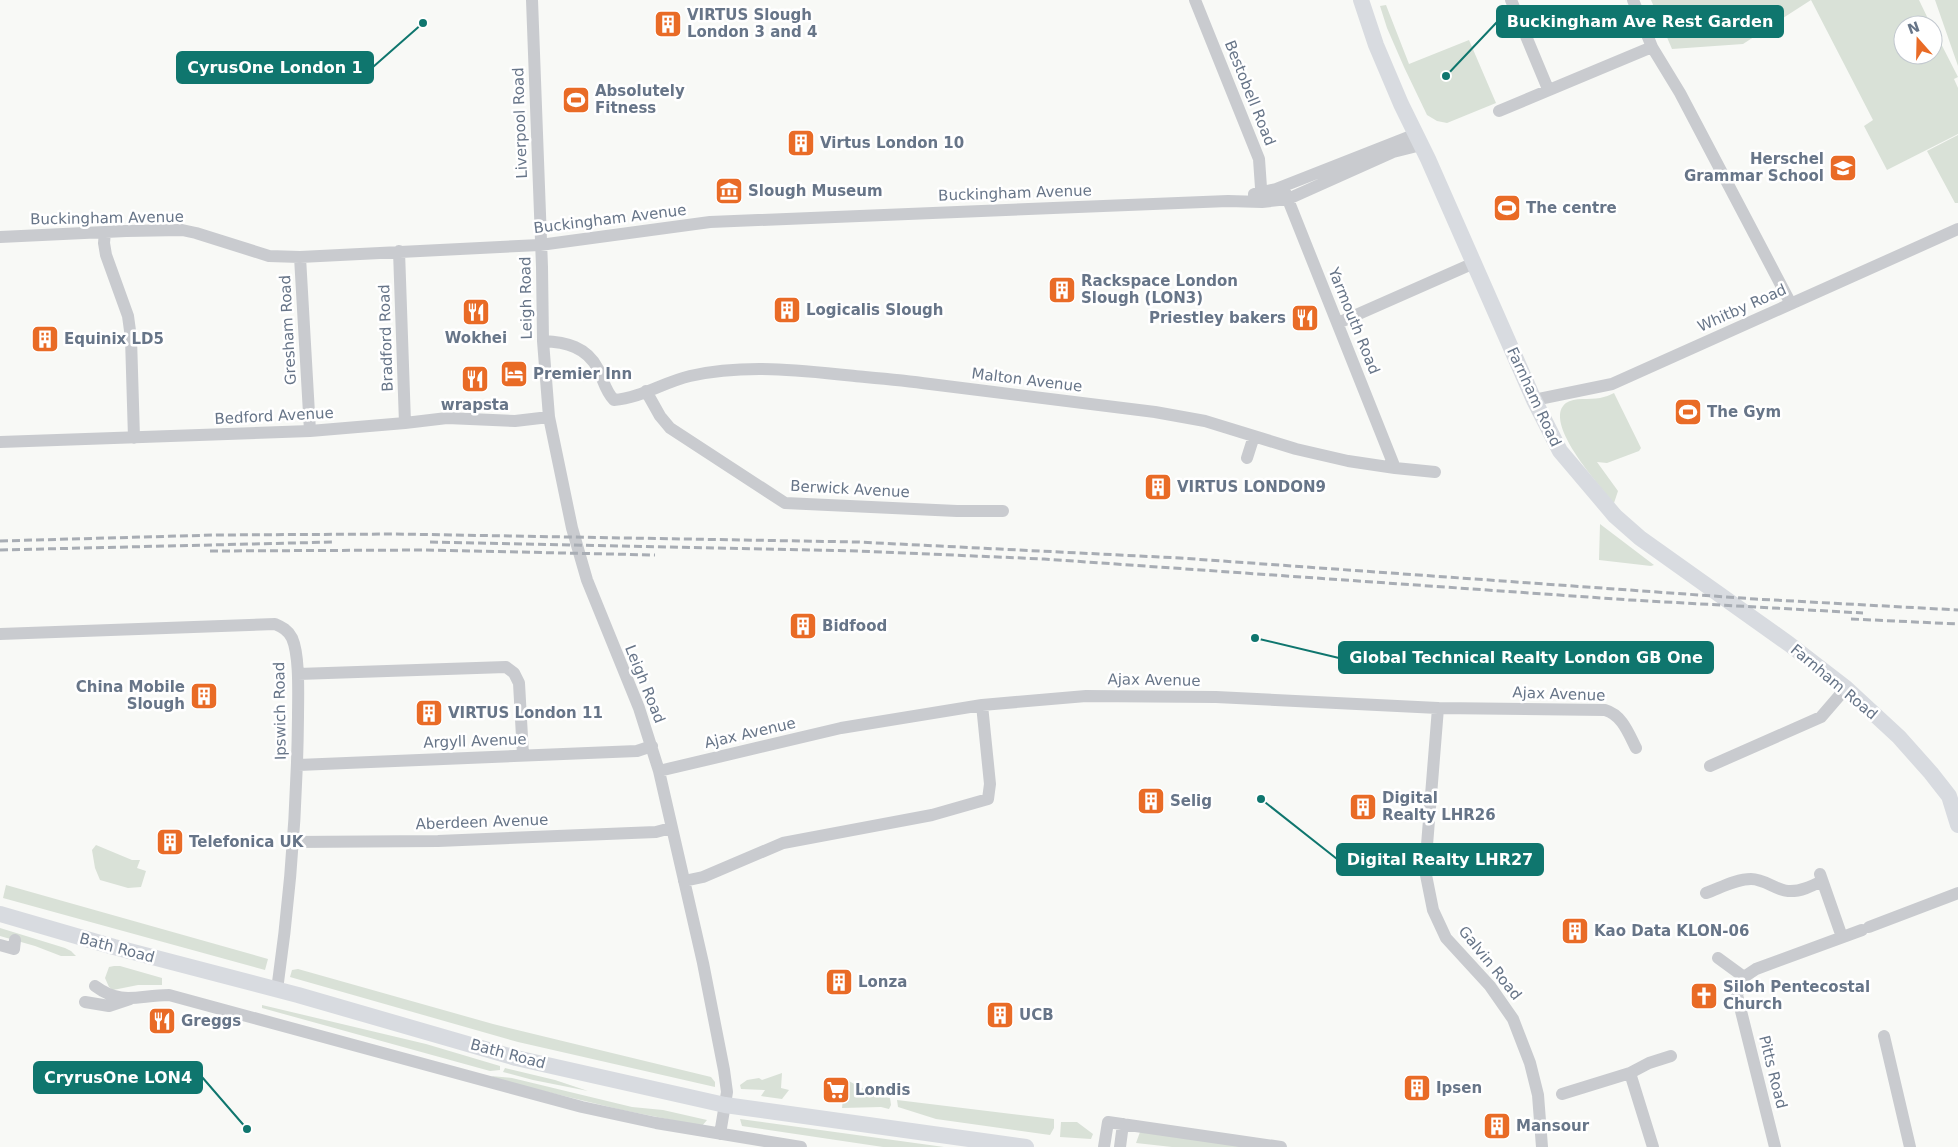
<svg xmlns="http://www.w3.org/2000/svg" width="1958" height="1147" font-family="'DejaVu Sans',sans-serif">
	<rect width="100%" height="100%" fill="#f8f9f6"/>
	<path fill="#d9e1d7" d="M1651,0H1919L1931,25H1903V55H1933V28L1958,77L1954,79L1958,88V134L1887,170L1864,126L1873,120L1811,0L1743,44L1672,49Z
		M1935,0H1958V66Z
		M1386,5L1409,64L1469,40L1496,103L1447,123L1437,121L1427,115L1404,67L1387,28L1380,6Z
		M1958,135V203H1955L1927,151Z
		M1614,393L1641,448L1639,451L1607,463L1597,462L1618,491L1614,503C1601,487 1541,422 1566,403C1574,397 1590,400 1600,398C1605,397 1610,395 1614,393Z
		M1600,524L1654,565L1651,566L1599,560Z
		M96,845L132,860H140L137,868L146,871L141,887L128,888L100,880L95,868L92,850Z
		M6,885L268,959L265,970L3,898Z
		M0,928L65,948L71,951L76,956H61L35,946L0,936Z
		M114,966H120L162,978V985H138L113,990L109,987L105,978L109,967Z
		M298,969L493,1024L711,1077L715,1082V1087L518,1042L290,977L292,970Z
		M262,1005L426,1044L500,1066V1070L490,1071L262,1008Z
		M505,1068L555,1080L588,1091L533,1080L503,1072Z
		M782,1073L781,1088L789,1090L782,1099L761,1096L765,1090L741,1089L740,1085L747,1080L759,1078L762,1080Z
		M491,1076L512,1078L632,1107L663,1110L707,1120L702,1126L622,1110L506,1082Z
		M845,1079L877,1096L890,1098L891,1105L889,1109L881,1107L842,1108Z
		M897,1100L1054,1119V1128L1050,1135L936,1119L898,1107Z
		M740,1119L944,1147H883L742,1126Z
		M1061,1122H1077L1093,1134L1091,1139L1060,1137Z
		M1140,1132L1261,1147H1172L1136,1143Z"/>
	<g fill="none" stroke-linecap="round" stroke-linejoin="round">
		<path stroke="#c9cbcf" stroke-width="12" d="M532,0L542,267L543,341L549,417L572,528L587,580L639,708L659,771L703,963L724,1070L727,1092L720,1134
			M1195,0L1259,159L1262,202
			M1511,0L1548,89
			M1633,0L1652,47L1680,93L1791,304
			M1499,111L1652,47
			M1283,187L1395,468
			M1254,194L1276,189L1416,134
			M105,232L104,243L106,255L128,316L131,338L134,438
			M0,237L126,231L182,230L196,233L269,256L300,257L540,245L710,222L1228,201L1262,202L1288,199L1393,152L1421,145
			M399,251L405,423
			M300,257L310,431
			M1338,323L1474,263
			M543,341C566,342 587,347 598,369C604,381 605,391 614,400C641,398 664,382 690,376C747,363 808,371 865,377C887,379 908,381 930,384L1155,412L1205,421L1296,449L1348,461L1395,468L1435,472
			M646,391L660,416L670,428L785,503L957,511H1003
			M1534,400L1612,384L1958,229
			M0,442L310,431L405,423L447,418L515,421L549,417
			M1247,458L1254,436
			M0,634L275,624C282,627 288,630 292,638C300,656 298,697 298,717C297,808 290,900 277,990
			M298,674L506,667L514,673L519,683L523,755
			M1438,708L1425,870L1433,910L1446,938L1490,986L1513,1019L1530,1063L1538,1095L1542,1147
			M298,765L637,751L652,746
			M1710,766L1821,717L1846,688
			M659,771L841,728L982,705L1086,696L1216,697L1438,708L1605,710C1622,715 1628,732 1636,748
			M293,842L438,841L656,832L671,828
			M1820,874L1842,937
			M684,881L703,877L783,843L932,815L988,799L990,784L982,705
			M1706,893C1720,888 1736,879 1751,879C1765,879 1775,890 1788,891C1800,892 1812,886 1822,881
			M1869,927L1958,893
			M0,945L14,949L15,940
			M1718,958L1744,977
			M95,986C122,1006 138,995 169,995L582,1107L656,1123L801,1147
			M85,1002L109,1006L130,999
			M1884,1036L1910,1147
			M1630,1073L1653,1147
			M1562,1094L1630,1073L1649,1063L1671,1056
			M1104,1147L1108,1122L1281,1147
			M1120,1147L1123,1124
			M1775,1147L1737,995L1744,977L1756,969L1862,930"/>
		<path stroke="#d8dbe0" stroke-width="16" d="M1361,0L1376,45L1401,104L1428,159L1534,400L1560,451L1615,516L1640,538L1789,644L1846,688L1899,737L1931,773L1949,796L1958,825
			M0,914L114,947L298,995L516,1058L725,1105L1026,1147"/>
		<path stroke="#a8adb4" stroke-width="3" stroke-dasharray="8 4" stroke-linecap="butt" d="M0,541L216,535L396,534L858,542L1180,558L1755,599L1958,610
			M430,542L858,551L1044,559L1630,600L1863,613
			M0,550L335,542
			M210,551L425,550L655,555
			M1851,619L1958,624"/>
	</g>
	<defs>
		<g id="building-square" transform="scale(1.4375)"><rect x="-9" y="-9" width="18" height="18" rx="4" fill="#e96b26" stroke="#fff"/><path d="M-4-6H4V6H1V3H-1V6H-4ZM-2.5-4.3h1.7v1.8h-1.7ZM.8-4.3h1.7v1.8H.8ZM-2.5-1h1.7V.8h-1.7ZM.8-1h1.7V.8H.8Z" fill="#fff"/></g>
		<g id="stadium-square" transform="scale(1.4375)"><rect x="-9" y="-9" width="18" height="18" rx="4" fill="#e96b26" stroke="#fff"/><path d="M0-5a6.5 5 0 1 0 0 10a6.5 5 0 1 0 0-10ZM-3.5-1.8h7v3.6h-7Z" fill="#fff"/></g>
		<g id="school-square" transform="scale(1.4375)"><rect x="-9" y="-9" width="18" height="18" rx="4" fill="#e96b26" stroke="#fff"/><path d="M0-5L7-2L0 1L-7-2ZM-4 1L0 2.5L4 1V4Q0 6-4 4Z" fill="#fff"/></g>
		<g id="museum-square" transform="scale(1.4375)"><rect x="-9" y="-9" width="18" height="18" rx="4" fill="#e96b26" stroke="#fff"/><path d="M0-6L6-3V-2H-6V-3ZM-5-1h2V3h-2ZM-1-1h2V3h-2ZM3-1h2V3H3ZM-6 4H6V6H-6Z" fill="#fff"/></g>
		<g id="restaurant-square" transform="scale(1.4375)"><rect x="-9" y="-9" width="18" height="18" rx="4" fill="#e96b26" stroke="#fff"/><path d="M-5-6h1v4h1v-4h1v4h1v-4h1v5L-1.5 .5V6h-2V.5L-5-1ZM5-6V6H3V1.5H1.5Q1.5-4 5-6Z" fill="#fff"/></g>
		<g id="hotel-square" transform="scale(1.4375)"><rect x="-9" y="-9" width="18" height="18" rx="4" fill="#e96b26" stroke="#fff"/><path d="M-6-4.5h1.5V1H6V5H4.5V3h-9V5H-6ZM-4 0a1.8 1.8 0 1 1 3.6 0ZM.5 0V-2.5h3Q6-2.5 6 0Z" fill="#fff"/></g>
		<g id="church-square" transform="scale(1.4375)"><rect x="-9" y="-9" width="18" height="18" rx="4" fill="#e96b26" stroke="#fff"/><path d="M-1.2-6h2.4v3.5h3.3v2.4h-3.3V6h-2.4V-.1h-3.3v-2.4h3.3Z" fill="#fff"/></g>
		<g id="supermarket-square" transform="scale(1.4375)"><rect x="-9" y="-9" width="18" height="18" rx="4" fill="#e96b26" stroke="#fff"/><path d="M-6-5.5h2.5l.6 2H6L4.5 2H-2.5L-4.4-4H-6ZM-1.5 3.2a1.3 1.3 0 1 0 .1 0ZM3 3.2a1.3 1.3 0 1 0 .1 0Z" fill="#fff"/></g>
	</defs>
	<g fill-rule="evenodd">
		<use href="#building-square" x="668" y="24"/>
		<use href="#stadium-square" x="576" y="100"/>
		<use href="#building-square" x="801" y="143"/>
		<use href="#school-square" x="1843" y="168"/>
		<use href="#museum-square" x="729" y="191"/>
		<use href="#stadium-square" x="1507" y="208"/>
		<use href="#building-square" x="1062" y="290"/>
		<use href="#building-square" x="787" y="310"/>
		<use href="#restaurant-square" x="476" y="312"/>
		<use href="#restaurant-square" x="1305" y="318"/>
		<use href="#building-square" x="45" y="339"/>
		<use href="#hotel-square" x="514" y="374"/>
		<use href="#restaurant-square" x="475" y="379"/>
		<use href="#stadium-square" x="1688" y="412"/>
		<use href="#building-square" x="1158" y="487"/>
		<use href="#building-square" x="803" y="626"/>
		<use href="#building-square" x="204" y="696"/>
		<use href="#building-square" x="429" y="713"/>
		<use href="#building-square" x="1151" y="801"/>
		<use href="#building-square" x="1363" y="807"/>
		<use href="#building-square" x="170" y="842"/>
		<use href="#building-square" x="1575" y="931"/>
		<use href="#building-square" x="839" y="982"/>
		<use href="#church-square" x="1704" y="996"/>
		<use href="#building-square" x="1000" y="1015"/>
		<use href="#restaurant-square" x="162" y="1021"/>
		<use href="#building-square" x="1417" y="1088"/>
		<use href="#supermarket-square" x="836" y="1090"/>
		<use href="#building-square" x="1497" y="1126"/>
	</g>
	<g text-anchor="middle" stroke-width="5" stroke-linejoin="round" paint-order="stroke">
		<g font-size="15" font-weight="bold" fill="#677588" stroke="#fff" text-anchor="start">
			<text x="687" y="20">VIRTUS Slough<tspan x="687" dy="17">London 3 and 4</tspan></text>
			<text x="595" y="96">Absolutely<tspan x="595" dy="17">Fitness</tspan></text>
			<text x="820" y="148">Virtus London 10</text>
			<text x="1824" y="164" text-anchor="end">Herschel<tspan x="1824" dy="17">Grammar School</tspan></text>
			<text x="748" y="196">Slough Museum</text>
			<text x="1526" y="213">The centre</text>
			<text x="1081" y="286">Rackspace London<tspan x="1081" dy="17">Slough (LON3)</tspan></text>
			<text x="806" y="315">Logicalis Slough</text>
			<text x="1286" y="323" text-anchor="end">Priestley bakers</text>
			<text x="476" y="343" text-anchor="middle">Wokhei</text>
			<text x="64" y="344">Equinix LD5</text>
			<text x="533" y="379">Premier Inn</text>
			<text x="475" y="410" text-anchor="middle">wrapsta</text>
			<text x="1707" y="417">The Gym</text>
			<text x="1177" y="492">VIRTUS LONDON9</text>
			<text x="822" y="631">Bidfood</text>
			<text x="185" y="692" text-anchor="end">China Mobile<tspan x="185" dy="17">Slough</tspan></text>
			<text x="448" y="718">VIRTUS London 11</text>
			<text x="1382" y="803">Digital<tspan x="1382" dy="17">Realty LHR26</tspan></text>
			<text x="1170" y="806">Selig</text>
			<text x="189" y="847">Telefonica UK</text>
			<text x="1594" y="936">Kao Data KLON-06</text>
			<text x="858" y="987">Lonza</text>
			<text x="1723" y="992">Siloh Pentecostal<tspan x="1723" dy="17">Church</tspan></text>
			<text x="1019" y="1020">UCB</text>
			<text x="181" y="1026">Greggs</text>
			<text x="1436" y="1093">Ipsen</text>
			<text x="855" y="1095">Londis</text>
			<text x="1516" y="1131">Mansour</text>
		</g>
		<g font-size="15" fill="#677588" stroke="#fff">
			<text transform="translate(1250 93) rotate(68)" y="5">Bestobell Road</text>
			<text transform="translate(520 123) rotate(-92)" y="5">Liverpool Road</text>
			<text transform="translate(1015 193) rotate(-2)" y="5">Buckingham Avenue</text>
			<text transform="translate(107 218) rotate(-1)" y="5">Buckingham Avenue</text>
			<text transform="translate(610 219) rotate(-7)" y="5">Buckingham Avenue</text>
			<text transform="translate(526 298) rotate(-91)" y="5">Leigh Road</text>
			<text transform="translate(1742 308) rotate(-24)" y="5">Whitby Road</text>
			<text transform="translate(1354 321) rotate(68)" y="5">Yarmouth Road</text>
			<text transform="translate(288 330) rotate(-93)" y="5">Gresham Road</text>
			<text transform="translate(386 338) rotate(-92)" y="5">Bradford Road</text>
			<text transform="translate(1027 380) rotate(7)" y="5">Malton Avenue</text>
			<text transform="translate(1534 397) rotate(65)" y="5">Farnham Road</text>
			<text transform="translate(274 416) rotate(-3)" y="5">Bedford Avenue</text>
			<text transform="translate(850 489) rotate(3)" y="5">Berwick Avenue</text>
			<text transform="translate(1154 680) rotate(1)" y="5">Ajax Avenue</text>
			<text transform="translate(1834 682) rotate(40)" y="5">Farnham Road</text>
			<text transform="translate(645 684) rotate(68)" y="5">Leigh Road</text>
			<text transform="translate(1559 694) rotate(2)" y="5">Ajax Avenue</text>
			<text transform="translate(280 711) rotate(-91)" y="5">Ipswich Road</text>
			<text transform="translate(750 733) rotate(-13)" y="5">Ajax Avenue</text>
			<text transform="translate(475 741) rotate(-2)" y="5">Argyll Avenue</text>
			<text transform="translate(482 822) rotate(-2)" y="5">Aberdeen Avenue</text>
			<text transform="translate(117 948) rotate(15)" y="5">Bath Road</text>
			<text transform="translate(1490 963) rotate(51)" y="5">Galvin Road</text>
			<text transform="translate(508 1054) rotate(15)" y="5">Bath Road</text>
			<text transform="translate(1773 1072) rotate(76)" y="5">Pitts Road</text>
		</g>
	</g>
	<path fill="none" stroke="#0f766e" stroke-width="2" d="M1446 76L1497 22M423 23L373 67M1255 638L1339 658M1261 799L1337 859M247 1129L202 1077"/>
	<g fill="#0f766e" stroke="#fff" stroke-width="2">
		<circle cx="1446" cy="76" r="5"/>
		<circle cx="423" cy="23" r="5"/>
		<circle cx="1255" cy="638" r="5"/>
		<circle cx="1261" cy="799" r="5"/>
		<circle cx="247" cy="1129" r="5"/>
	</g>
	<g fill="#0f766e" stroke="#0f766e" stroke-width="2">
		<rect x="1497" y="6" width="286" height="31" rx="5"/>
		<rect x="177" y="52" width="196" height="31" rx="5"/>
		<rect x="1339" y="642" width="374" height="31" rx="5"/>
		<rect x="1337" y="844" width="206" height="31" rx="5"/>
		<rect x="34" y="1062" width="168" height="31" rx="5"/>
	</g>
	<g font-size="16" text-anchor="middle" font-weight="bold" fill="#fff">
		<text x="1640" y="27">Buckingham Ave Rest Garden</text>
		<text x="275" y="73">CyrusOne London 1</text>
		<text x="1526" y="663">Global Technical Realty London GB One</text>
		<text x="1440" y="865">Digital Realty LHR27</text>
		<text x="118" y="1083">CryrusOne LON4</text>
	</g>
	<g transform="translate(1918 40) rotate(340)"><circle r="24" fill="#ffffff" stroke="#c2c8cf"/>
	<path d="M0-4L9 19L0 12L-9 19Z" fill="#e96b26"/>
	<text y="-8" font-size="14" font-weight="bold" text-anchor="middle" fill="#677588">N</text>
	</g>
</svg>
